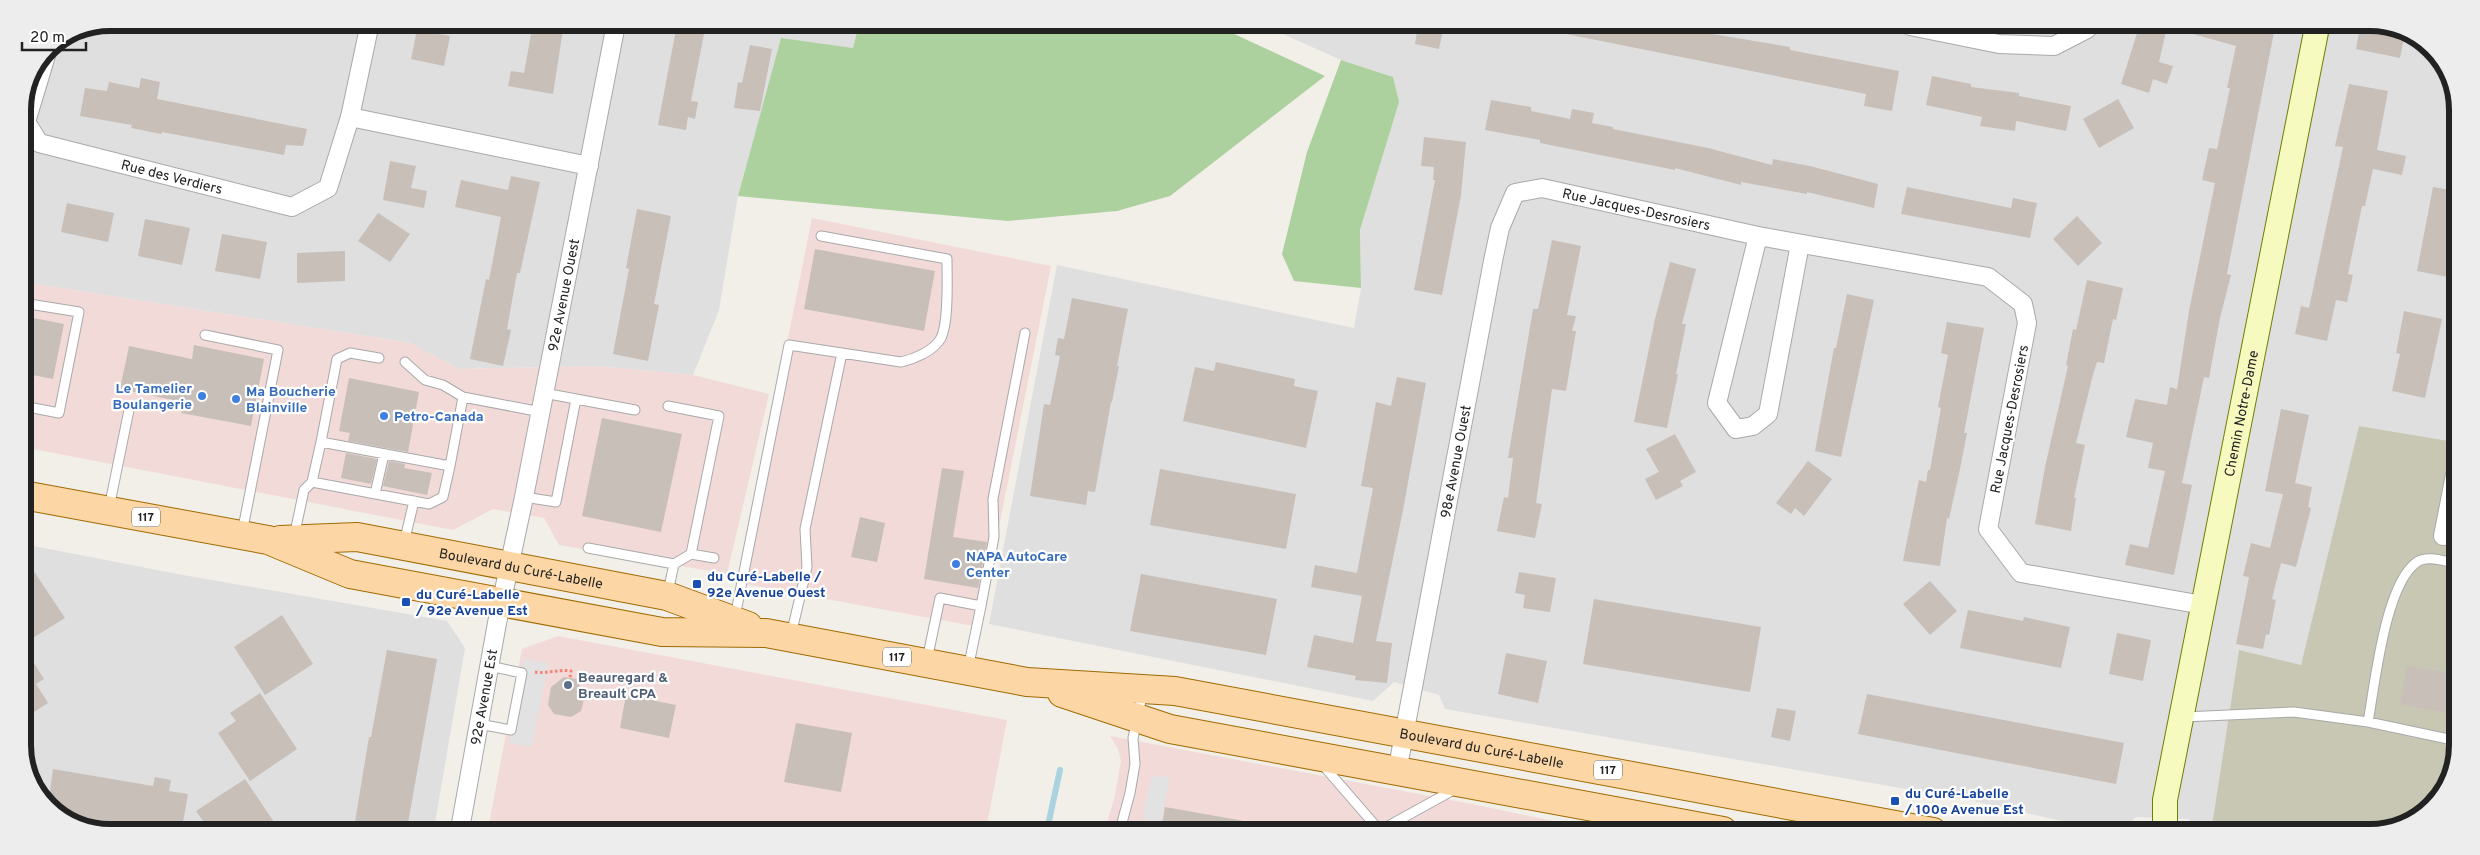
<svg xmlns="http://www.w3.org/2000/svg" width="2480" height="855" font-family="Overpass,sans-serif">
	<rect width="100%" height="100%" fill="#f2efe9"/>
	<path fill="#e0dfdf" d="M111,23L859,24L853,48L781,39L738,196L719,310L693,375L596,366L458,369L411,343L23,282V105L48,48L77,29Z
		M1281,25L2398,27L2439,57L2457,104L2455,442L2359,426L2301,665L2239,650L2211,832H2192L2189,819L2136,817L2121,832H2110L1964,799L1445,709L1439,695L1394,682L1373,701L989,624L1057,265L1354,328L1361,288L1360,230L1398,102L1393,77L1341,60L1283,34Z
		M23,544L183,575L447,621L465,648L434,829L82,828L41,798L23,751Z"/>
	<path fill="#f2dad9" d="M812,218L1051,266L979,627L739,583Z
		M23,282L411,343L458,369L596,366L693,375L769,394L727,574L559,545L544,518L493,509L453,530L23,447Z
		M558,636L1007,720L986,830L488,829L522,649Z
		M1110,736L1477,805L1602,831L1105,830L1115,795L1121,761L1118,749Z"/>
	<path fill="#c7c7b4" d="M2359,426L2455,442L2453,773L2423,814L2370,832H2211L2239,650L2301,665Z"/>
	<path fill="#add19e" d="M859,24L1215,25L1325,76L1170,196L1117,211L1008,221L738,196L781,38L853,48Z
		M1341,60L1393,77L1399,102L1360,230L1361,288L1294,281L1282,254L1307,152Z"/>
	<path fill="#e2e2e2" d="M524,659L548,663L532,747L509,743Z
		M1152,776L1170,777L1161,822L1142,819Z"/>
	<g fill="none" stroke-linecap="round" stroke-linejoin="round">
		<path stroke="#aad3df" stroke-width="6" d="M1047,830L1060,770"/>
	</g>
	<path fill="#c7bfb8" d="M533,23H564L553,94L508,86L511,71L524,73Z
		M677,24H706L691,101L698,102L695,119L688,117L686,130L658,125Z
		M1418,25H1444L1439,49L1415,44Z
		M1567,25L1665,26L1790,47V50L1899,71L1892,111L1864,106L1866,94L1566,34Z
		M2139,27H2167L2159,62L2173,66L2167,84L2153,79L2149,93L2121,84Z
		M2187,27H2275L2227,274L2231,275L2220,318L2209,378L2204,377L2182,483L2192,485L2174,575L2125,565L2130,544L2148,548L2165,471L2148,468L2153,443L2126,437L2135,399L2167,405L2170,387L2177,389L2189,311L2215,183L2202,180L2209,148L2217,149L2230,88H2227L2236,46L2186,32Z
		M2360,27H2375L2405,33L2400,58L2356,49Z
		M417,30L450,36L444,66L411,59Z
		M750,45L772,49L760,111L734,108L738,82L742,83Z
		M1932,76L1971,84V87L2019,93V96L2071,106L2066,131L2016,121L2015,131L1980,126L1982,117L1926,105Z
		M141,78L160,82L157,99L307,129L303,146L286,145L284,155L162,132L161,134L131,128L132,125L80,116L85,88L107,91L109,82L139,88Z
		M2349,84L2388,91L2377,150L2406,156L2402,175L2373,169L2365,206H2362L2348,274L2353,275L2347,302L2336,300L2327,341L2295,334L2301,306L2309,308L2343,147L2335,146Z
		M2118,99L2134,128L2099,148L2083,119Z
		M1491,100L1531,107V111L1570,119L1572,109L1594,113L1592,123L1613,127V129L1708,148L1772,165L1773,159L1810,166L1878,184L1874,208L1807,192V194L1741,182V185L1675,168V170L1540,143V140L1485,130Z
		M1424,137L1466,142L1461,195L1442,295L1414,290L1435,180H1433L1434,167L1421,166Z
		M390,161L416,166L411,188L427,191L424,208L383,200Z
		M511,176L540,182L520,273H517L507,329L511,330L503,366L470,359L486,279L489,280L501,217L455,207L461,180L508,190Z
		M1907,187L2011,208L2013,198L2037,203L2030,238L1901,214Z
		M2433,187L2457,191L2456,230L2448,277L2417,271Z
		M67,203L114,213L108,242L61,232Z
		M637,209L671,216L654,304L659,305L648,361L613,354L629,269L626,268Z
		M378,213L410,234L390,262L358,241Z
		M2077,216L2102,243L2078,266L2053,239Z
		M145,219L190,228L182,265L138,256Z
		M222,234L267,242L260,279L215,271Z
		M1552,240L1581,246L1567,315L1576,316L1572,331H1576L1566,391L1552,389L1536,503L1542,504L1535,538L1497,531L1504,497L1508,498L1513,458H1508L1533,309H1538Z
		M815,249L935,271L924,331L804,309Z
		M345,251V281L297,283V253Z
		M1670,262L1696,269L1682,324H1686L1676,374H1678L1667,428L1634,422L1655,319Z
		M2087,280L2123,288L2116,320L2113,319L2104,363L2097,362L2094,371L2076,443L2085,445L2074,498H2076L2071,531L2035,524L2045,467L2068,366L2066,365L2073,329L2076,330Z
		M1847,294L1874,300L1841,457L1815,451L1834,348H1836Z
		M1072,298L1128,309L1117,366H1119L1112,402H1111L1095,492L1088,491L1086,505L1030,496L1044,404L1050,405L1060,356L1055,355L1058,338L1064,339Z
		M2404,311L2442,319L2425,398L2392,391L2400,354L2396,353Z
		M23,316L64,324L53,379L23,373Z
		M1947,322L1984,328L1964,433H1967L1960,469L1949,519L1947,518L1940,566L1903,561L1919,480L1926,482L1928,470H1930L1941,408L1938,407L1948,355L1941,353Z
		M194,345L264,359L251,426L181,413L183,402L120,389L129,346L192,359Z
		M1216,362L1295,379L1294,386L1318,391L1306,448L1183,421L1195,367L1214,371Z
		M1397,377L1426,383L1403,510L1376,641L1392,643L1387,683L1355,680L1356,676L1307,667L1314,635L1353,643L1362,596L1311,587L1315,565L1357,573L1373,488L1361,486L1376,402L1391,406Z
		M349,378L419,392L408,452L348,441L350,433L339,431Z
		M2281,409L2309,415L2295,483L2312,487L2308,507L2311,508L2296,567L2281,563L2272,599L2276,600L2269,635L2266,634L2263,649L2236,644L2249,577L2243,576L2251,543L2270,548L2283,494L2265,491Z
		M602,418L682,434L661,532L582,516Z
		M1675,434L1696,472L1680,481L1683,486L1656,500L1645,479L1659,472L1646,449Z
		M346,453L377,459L371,484L341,478Z
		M389,461L405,464L404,468L432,473L427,495L383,486Z
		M1808,461L1832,479L1804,516L1795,508L1791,514L1776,503Z
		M942,468L964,471L953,537L987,542L978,588L924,579Z
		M1160,469L1296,494L1286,549L1150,525Z
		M860,517L885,523L877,562L851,557Z
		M23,555L65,618L23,644Z
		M1519,572L1556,578L1550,612L1523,608L1525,595L1515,593Z
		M1141,574L1277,599L1266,655L1130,631Z
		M1930,581L1957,611L1930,635L1903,604Z
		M1594,599L1761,627L1750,692L1583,664Z
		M1968,610L2023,621L2024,617L2070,627L2061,668L1960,648Z
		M282,615L313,664L265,695L234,647Z
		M2117,633L2151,640L2143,681L2109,674Z
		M23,646L44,679L36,684L48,703L23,719Z
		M387,650L437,659L407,829L354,828L369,737H371Z
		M1506,653L1547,661L1538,703L1498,694Z
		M2407,665L2454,674L2453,714L2400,704Z
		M564,677L576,679L585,695L581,711L571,717L554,714L548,705L551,687Z
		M260,693L297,749L250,781L218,733L236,721L230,713Z
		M1867,694L2124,743L2116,784L1858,734Z
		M626,695L676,705L669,738L620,728Z
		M1777,708L1796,711L1790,741L1771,737Z
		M796,723L852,733L841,792L784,782Z
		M53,769L153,786L155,777L171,780L169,791L188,794L182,828H82L48,804Z
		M245,779L278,828H208L196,811Z
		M1165,807L1244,821L1243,830H1161Z"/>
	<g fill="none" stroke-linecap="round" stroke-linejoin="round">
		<g stroke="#a9a9a9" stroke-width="11">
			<path id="lane" d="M23,303L79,312L59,413L23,406
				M205,335L278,350L242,533
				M405,362L425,380L443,385L463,397
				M576,399L635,410
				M668,406L719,416L691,554
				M321,442L337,359L350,353L379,358
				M312,482L429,504L443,497L450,466
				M375,494L384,454
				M524,497L556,502L576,399L544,393
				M109,508L129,410
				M294,537L304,490L312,482L321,442L450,466L463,397L541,412
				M404,543L414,501
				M588,548L674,564L668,592
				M674,564L691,554L714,558
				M981,606L994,537L993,499L1025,333
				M735,617L789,345L901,362C914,359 934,351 941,338C949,322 947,278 947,259L821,236
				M791,635L807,567L805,529L842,353
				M927,660L940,598L981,606L968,669
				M2184,717L2294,712L2368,722L2453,740
				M2368,722C2375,684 2385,584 2417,562C2427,555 2443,561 2454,563
				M479,724L511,730L522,673L489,666
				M1322,764L1380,831
				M1120,830L1130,793L1135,764L1133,738L1143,691
				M1381,830L1457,788"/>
		</g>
		<g stroke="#a9a9a9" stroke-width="20">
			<g id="street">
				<path d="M1910,26L1999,44L2054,46L2087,29V26"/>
				<path id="s1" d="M48,49L26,122L39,143L292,207L328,188L350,117L370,23"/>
				<path d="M350,117L589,166"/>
				<path d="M1758,236L1717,403L1736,429L1753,426L1768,414L1800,244"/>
				<path d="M2443,536L2455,475"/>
				<path id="s2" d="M1397,772L1493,261L1500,228L1515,193L1542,188L1758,236L1988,277L2023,304L2027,323L1988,529L2021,573L2203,605"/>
				<path id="s3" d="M460,829L497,623L524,497L616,24"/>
				<path d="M1808,831L1812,809"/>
			</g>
		</g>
		<g stroke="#707d05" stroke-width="26">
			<g id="secondary">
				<path id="s4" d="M2165,832V800L2317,27"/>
			</g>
		</g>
		<g stroke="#a06b00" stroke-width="30">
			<g id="primary">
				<path id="s5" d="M23,495L268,540L350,574L662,632L766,633L1027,682L1175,691L1933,832"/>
				<path id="s6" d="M280,540L357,537L667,596L748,626"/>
				<path d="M1062,693L1170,729L1723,831"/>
			</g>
		</g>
		<path stroke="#fa8072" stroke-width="3" stroke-dasharray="2.5 2.5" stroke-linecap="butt" d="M535,672C548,674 558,669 571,671L570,678
			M1337,830H1344"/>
		<use href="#lane" stroke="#fff" stroke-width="9"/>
		<use href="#street" stroke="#fff" stroke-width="18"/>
		<use href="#secondary" stroke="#f7fabf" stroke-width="24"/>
		<use href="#primary" stroke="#fcd6a4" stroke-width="28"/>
	</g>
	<g fill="#3f7fe0" stroke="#fff" stroke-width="2">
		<circle cx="202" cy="396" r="5"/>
		<circle cx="236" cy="399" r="5"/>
		<circle cx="384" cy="416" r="5"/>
		<circle cx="956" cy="564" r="5"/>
	</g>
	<g fill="#1a4fb4" stroke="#fff" stroke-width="2">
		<rect x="692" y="579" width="10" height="10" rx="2.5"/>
		<rect x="401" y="597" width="10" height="10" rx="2.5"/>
		<rect x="1890" y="796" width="10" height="10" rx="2.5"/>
	</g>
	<circle fill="#5c6f8a" stroke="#fff" stroke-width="2" cx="568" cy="685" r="5"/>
	<g text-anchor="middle" stroke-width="4.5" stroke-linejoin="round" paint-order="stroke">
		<g fill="#fff" stroke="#646464" stroke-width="1">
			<rect x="132" y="507.5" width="28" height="19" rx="4"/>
			<rect x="883" y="647.5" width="28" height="19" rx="4"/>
			<rect x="1594" y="760.5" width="28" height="19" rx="4"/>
		</g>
		<g font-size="12" font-weight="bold" fill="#222">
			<text x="146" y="521">117</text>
			<text x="897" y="661">117</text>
			<text x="1608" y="774">117</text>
		</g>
		<g font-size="14" fill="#222" stroke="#fff">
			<text dy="5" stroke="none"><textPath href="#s1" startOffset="238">Rue des Verdiers</textPath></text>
			<text dy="5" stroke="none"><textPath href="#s2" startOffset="716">Rue Jacques-Desrosiers</textPath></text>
			<text dy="5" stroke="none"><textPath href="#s3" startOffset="544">92e Avenue Ouest</textPath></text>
			<text dy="5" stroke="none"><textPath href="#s4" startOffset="426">Chemin Notre-Dame</textPath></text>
			<text transform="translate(2009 419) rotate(-79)" y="5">Rue Jacques-Desrosiers</text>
			<text dy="5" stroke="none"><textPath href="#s2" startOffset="316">98e Avenue Ouest</textPath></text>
			<text dy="5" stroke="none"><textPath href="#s6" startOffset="244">Boulevard du Curé-Labelle</textPath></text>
			<text dy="5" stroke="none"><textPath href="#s3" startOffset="134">92e Avenue Est</textPath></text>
			<text dy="5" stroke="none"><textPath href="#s5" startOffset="1485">Boulevard du Curé-Labelle</textPath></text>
		</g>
		<g font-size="14" font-weight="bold" fill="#366cbe" stroke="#fff" text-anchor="start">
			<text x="192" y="393" text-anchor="end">Le Tamelier<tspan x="192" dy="16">Boulangerie</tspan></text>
			<text x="246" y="396">Ma Boucherie<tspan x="246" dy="16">Blainville</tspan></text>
			<text x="394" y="421">Petro-Canada</text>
			<text x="966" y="561">NAPA AutoCare<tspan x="966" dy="16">Center</tspan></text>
		</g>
		<g font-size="14" font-weight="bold" fill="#164399" stroke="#fff" text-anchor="start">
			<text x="707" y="581">du Curé-Labelle /<tspan x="707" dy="16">92e Avenue Ouest</tspan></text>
			<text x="416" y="599">du Curé-Labelle<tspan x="416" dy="16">/ 92e Avenue Est</tspan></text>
			<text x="1905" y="798">du Curé-Labelle<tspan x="1905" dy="16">/ 100e Avenue Est</tspan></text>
		</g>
		<g font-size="14" font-weight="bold" fill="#4e5e75" stroke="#fff" text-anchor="start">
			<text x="578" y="682">Beauregard &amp;<tspan x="578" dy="16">Breault CPA</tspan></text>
		</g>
	</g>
	<path d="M0 0H2480V855H0ZM110 31H2370A79 79 0 0 1 2449 110V745A79 79 0 0 1 2370 824H110A79 79 0 0 1 31 745V110A79 79 0 0 1 110 31Z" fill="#ededed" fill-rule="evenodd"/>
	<path fill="none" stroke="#222" stroke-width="6" d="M110 31H2370A79 79 0 0 1 2449 110V745A79 79 0 0 1 2370 824H110A79 79 0 0 1 31 745V110A79 79 0 0 1 110 31Z"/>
	<path d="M22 42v8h64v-8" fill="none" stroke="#222222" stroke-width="2.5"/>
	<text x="30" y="42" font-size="15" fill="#222222" stroke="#ffffff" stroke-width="4" paint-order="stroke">20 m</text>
</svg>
